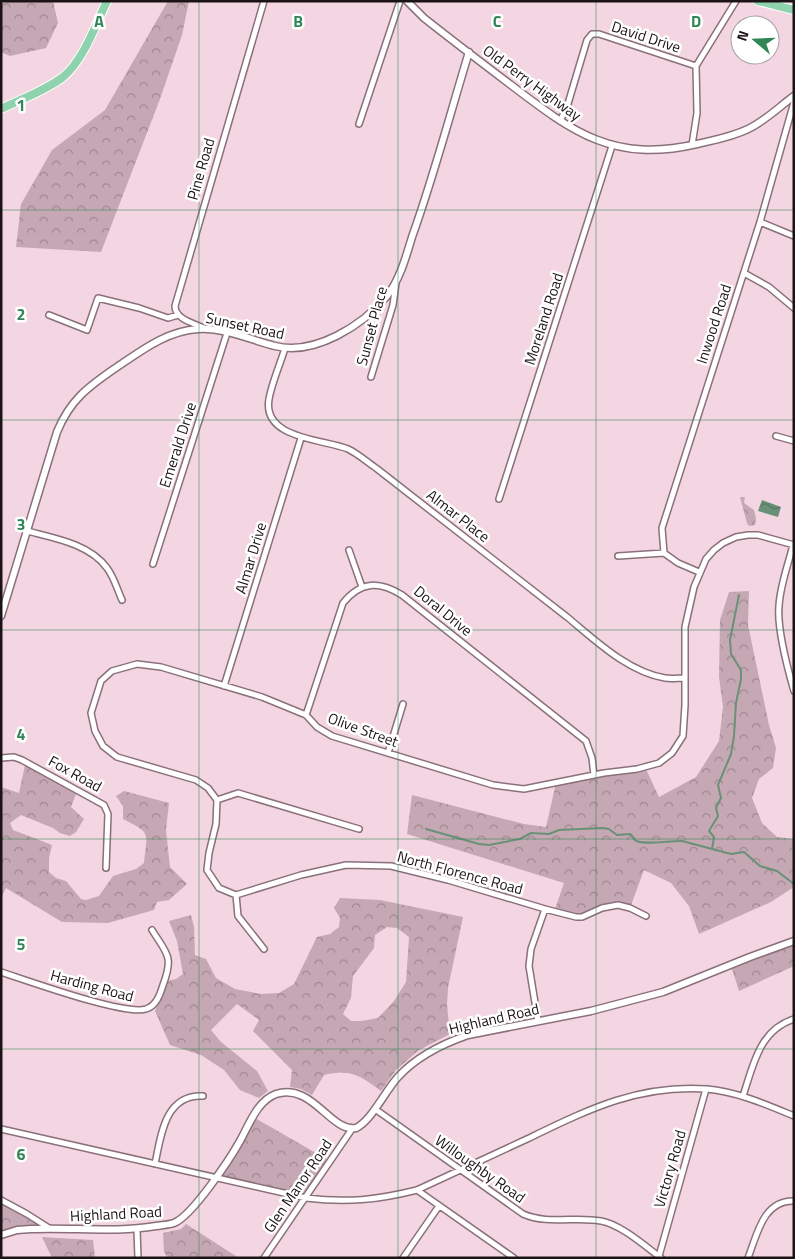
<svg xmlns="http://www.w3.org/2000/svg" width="795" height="1259" font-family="'Titillium Web',sans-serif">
	<defs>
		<pattern id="forest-crowns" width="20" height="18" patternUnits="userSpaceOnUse" patternTransform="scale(1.25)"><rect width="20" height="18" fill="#c5a8b3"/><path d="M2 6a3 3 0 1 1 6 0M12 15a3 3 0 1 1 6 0" fill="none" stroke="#9f8891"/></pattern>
		<pattern id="water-waves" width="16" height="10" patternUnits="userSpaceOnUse" patternTransform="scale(1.25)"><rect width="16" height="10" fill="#699177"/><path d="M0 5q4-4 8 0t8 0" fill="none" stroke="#567561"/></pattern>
	</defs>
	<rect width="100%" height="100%" fill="#f3d6e1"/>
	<path fill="url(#forest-crowns)" fill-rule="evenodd" d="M14,1H53L58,23L46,48L10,56L1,52V3Z
		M168,1H189L182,35L160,99L101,252L16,247L21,204L52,150L105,110Z
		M740,497H745L744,503L754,510L756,518L755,525L749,526L747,523Z
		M749,591L748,625L769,725L776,748L773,768L759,779L752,798L762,823L777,837L794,839V887L771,902L699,934L689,906L671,883L644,870L630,908L618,905L582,917L554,912L564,883L407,834L412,795L524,824L546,827L556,783L645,767L659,797L696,777L719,741L723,707L719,677L720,620L729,592Z
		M25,765L76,794L71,807L84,819L76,832L70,836L60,833L53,828L21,815L10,823L13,830L52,845L49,858V872L56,878L66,881L81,899L86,900L99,896L113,876L136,869L144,863C147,831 152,834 123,819V806L116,796L124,791L169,803L166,830L170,867L187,884L169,900L157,902L154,910L108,923L62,922L6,888L1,898V787L19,793Z
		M340,898L380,900L463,917L448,988L447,1005L450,1034L419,1050L396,1070L381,1091C361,1076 350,1068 324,1075L312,1095L301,1089L290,1087L292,1070L253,1031L259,1020L237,1004L211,1030L221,1042L257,1071L268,1091L259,1098L240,1090L224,1070L201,1055L170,1045L155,1011L167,981L176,979L183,974L177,941L169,921L191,915L194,927L195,955L206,959L216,978L235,989L261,994L279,993L294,984L317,937L330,934L339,927L340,918L334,908ZM387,927L397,928L409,937L406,982L394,1001L378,1018L362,1021H351L343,1014L351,998L353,976L374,948L375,935Z
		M790,946H794V966L739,991L732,969Z
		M253,1117L330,1161L306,1198L215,1178Z
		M1,1200L49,1228L1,1235Z
		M186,1224L239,1258H168L164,1252L163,1233L181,1229Z
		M42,1237L93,1240L95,1258H52Z"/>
	<path fill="url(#water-waves)" d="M762,500L781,507L778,517L758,511Z"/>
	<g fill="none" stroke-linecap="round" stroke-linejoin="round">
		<path stroke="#699177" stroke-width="2" d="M426,829L479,844L489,845L520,839L531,833L549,834L559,830L603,828L609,829L617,835L630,834C632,835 633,838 635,840C641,846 673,840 682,841L731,854L744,852L760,866L777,871L794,884
			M712,849L714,837L709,831L718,816L716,808L721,798L718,785L731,754L734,736L736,703L741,679V670L731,654L730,640L739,595"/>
		<g stroke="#8a707a" stroke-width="8">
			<path id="minor" d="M560,121L567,107L587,40L592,34H599L696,66
				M359,124L400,1
				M692,145L697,113L696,66L736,1
				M760,222L794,236
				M744,273L769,287L794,308
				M49,315L87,330L98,298L139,308L168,318L178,315
				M204,328C193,323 175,319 175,306L264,1
				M285,348C280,365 272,382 269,399C262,439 323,439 348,449C357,453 367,462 376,468L567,617C595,640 628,672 665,678C671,679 678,678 684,678
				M371,377L393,305L396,283
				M776,436L794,441
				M499,499L612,146
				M27,531C54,538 90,544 107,568C114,577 117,589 122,600
				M793,545C788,565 780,586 779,606C777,627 788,670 794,691
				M349,550L362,587
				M664,553L662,528L760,222L794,102
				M618,556L664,553L678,563L699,572
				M153,564L227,333
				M224,686L301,438
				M306,715L343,603C361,581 379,581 402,595L586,741L592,758L594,775
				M388,753L403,704
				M1,758L14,757L22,760L104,805L108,814L106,868
				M217,800L216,824L209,853L207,870L219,888L236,895L238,916L264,949
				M359,829L238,793L217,800L208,788L196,780L117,757L103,746L95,731L91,713L101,681L112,671L137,664L161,667L262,697L306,715L317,727L332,736L493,785L524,789L604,773L637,769L659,763L672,753L683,736L685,705V627L694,587L706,559L714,550L723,543L736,537L748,535H758L794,545
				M236,895L301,875L346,865L391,866L448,880L545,909L576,917H582L602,908L618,905L630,908L646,916
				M1,972C26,980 125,1016 146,1009C156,1006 160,995 163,985C174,956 167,954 152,930
				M538,1021L529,966L531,949L545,909
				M743,1096C753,1066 759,1030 794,1019
				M375,1109L523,1214C548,1225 575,1216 601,1221C620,1224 645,1246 661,1258
				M1,1129L306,1198C347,1203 377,1200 417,1190C453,1173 490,1156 527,1139C587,1110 638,1084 707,1089C738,1092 765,1104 794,1116
				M155,1164C161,1135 165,1094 203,1096
				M417,1190L514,1258
				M1,1200L27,1214L49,1228
				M137,1229L138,1258
				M659,1256L706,1089
				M264,1258L352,1129
				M403,1258L439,1206
				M748,1258C757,1235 763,1200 794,1201"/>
		</g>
		<g stroke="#8a707a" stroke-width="9">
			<path id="tertiary" d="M407,1L424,18C453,41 482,63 511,85C574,133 614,163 697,144C714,140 732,137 748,129C765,121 779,107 794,96
				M1,616L57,432C70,400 88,387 114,369C141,351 166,331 198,329C224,327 251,340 275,346C315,356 363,325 387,296C400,279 406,257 412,237C434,176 450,114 469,52
				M1,1235L17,1230L31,1229C73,1227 114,1233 156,1226C162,1225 168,1225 174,1223C192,1216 230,1159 240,1141C249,1125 257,1101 276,1094C312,1082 331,1133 356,1128C372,1120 385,1091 398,1077C417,1056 442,1044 468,1035L591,1011L663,992L750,957L794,941"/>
		</g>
		<g stroke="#fff" stroke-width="10">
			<path id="primary" d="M758,1L794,10
				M1,109C21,99 45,91 63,77C83,61 96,24 107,1"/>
		</g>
		<use href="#minor" stroke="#fff" stroke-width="5"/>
		<use href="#tertiary" stroke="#fff" stroke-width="6"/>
		<use href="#primary" stroke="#8ed3ae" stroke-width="8"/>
	</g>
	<path fill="none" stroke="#318557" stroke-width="1" stroke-opacity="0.55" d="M199,1V1258M398,1V1258M596,1V1258M1,210H794M1,420H794M1,630H794M1,839H794M1,1049H794"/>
	<g text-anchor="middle" stroke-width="5" stroke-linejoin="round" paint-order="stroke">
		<g font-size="15" fill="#1c1317" stroke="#fff">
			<text transform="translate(646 37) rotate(18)" y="5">David Drive</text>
			<text transform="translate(532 83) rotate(36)" y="5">Old Perry Highway</text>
			<text transform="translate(201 169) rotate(-74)" y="5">Pine Road</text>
			<text transform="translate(544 319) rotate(-72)" y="5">Moreland Road</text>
			<text transform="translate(714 324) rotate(-72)" y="5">Inwood Road</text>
			<text transform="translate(245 326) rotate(12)" y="5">Sunset Road</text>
			<text transform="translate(372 326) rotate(-75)" y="5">Sunset Place</text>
			<text transform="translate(178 445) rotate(-72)" y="5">Emerald Drive</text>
			<text transform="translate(458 516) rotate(38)" y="5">Almar Place</text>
			<text transform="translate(251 558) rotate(-73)" y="5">Almar Drive</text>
			<text transform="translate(443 611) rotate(39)" y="5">Doral Drive</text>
			<text transform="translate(363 730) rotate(20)" y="5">Olive Street</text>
			<text transform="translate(75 774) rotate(29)" y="5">Fox Road</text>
			<text transform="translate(460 873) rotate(15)" y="5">North Florence Road</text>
			<text transform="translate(92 986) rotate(15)" y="5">Harding Road</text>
			<text transform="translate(494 1019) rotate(-13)" y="5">Highland Road</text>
			<text transform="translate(480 1169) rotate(35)" y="5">Willoughby Road</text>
			<text transform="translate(670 1169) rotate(-74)" y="5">Victory Road</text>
			<text transform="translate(298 1186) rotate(-56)" y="5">Glen Manor Road</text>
			<text transform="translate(116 1214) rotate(-3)" y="5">Highland Road</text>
		</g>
	</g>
	<g font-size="16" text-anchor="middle" font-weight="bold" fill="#318557" stroke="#fff" stroke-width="5" stroke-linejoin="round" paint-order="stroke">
		<text x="99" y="27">A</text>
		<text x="298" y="27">B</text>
		<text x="497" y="27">C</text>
		<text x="696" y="27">D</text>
		<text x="21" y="111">1</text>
		<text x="21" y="320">2</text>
		<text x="21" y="530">3</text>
		<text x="21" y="740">4</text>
		<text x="21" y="950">5</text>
		<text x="21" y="1160">6</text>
	</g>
	<rect width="795" height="1259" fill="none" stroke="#1c1317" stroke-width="5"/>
	<g transform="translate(755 40) rotate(289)"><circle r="24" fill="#ffffff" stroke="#a4a1a2"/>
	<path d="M0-4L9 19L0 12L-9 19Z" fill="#318557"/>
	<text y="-8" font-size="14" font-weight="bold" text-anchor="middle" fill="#1c1317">N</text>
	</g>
</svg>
